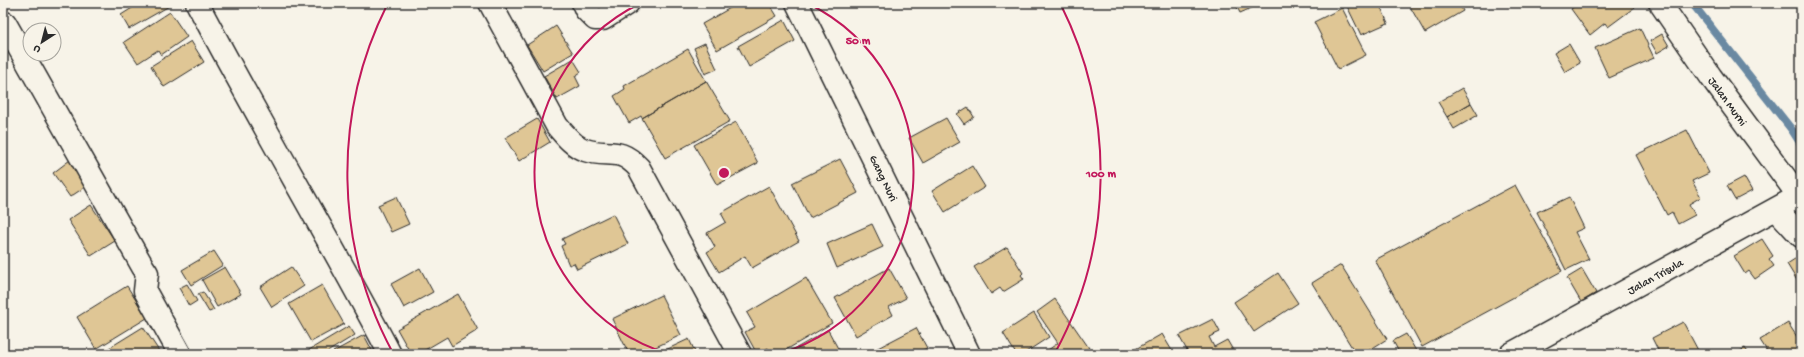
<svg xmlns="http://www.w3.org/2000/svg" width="1804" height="357" font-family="'Gochi Hand',sans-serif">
	<rect width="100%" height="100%" fill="#f7f3e8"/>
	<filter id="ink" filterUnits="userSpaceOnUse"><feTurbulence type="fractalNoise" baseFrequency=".025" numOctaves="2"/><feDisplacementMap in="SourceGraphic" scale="8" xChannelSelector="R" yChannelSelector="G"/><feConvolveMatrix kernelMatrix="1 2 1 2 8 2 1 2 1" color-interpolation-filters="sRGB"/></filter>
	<g filter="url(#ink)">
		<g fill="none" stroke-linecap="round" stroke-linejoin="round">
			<path stroke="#6a89a2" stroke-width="8" d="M1692,3L1792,130L1801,144"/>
		</g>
		<path fill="#dfc695" stroke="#2b2b2b" d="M140,3H170L171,5L129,29L121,15Z
			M739,3H769L777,16L717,50L702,24Z
			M1235,3H1263L1240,13Z
			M1348,3H1379L1388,23L1361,35L1346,4Z
			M1408,3H1459L1463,11L1425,33Z
			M1579,3H1632L1635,7L1608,27L1605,23L1590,35L1571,9Z
			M1342,8L1366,55L1338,69L1314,22Z
			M170,12L187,37L161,55L158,50L138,63L124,42Z
			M784,20L795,41L749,67L738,46Z
			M556,26L573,53L543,71L527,45Z
			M1640,28L1654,58L1609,78L1595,48Z
			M1662,34L1669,46L1657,53L1650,41Z
			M191,41L204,62L164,87L151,66Z
			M705,43L717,69L705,74L694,48Z
			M1569,44L1580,63L1565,72L1554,53Z
			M688,49L706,81L642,118L641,116L629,123L614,96L625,89L624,86Z
			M573,59L581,72L575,76L580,86L557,99L544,76Z
			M706,81L730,121L665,158L642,118Z
			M1462,88L1471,103L1447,117L1438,102Z
			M1471,103L1478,115L1454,129L1447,117Z
			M968,107L974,117L964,124L957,114Z
			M946,118L960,142L923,163L909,138Z
			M537,119L550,142L519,161L505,138Z
			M736,122L758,163L717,185L694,145Z
			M1687,130L1709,173L1692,181L1701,197L1689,204L1695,215L1678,224L1672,212L1667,215L1636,155Z
			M840,159L858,193L810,218L792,183Z
			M70,160L88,185L70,197L53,173Z
			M972,166L985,187L945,212L932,191Z
			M1744,177L1752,191L1735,200L1727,186Z
			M1515,185L1562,271L1422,347L1375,260Z
			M769,186L799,241L752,268L745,256L719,272L707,252L715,247L707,233L726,222L721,213Z
			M396,197L409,224L391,232L378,205Z
			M1569,197L1584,228L1575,232L1589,259L1566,270L1537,212Z
			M91,205L115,241L91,256L68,220Z
			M613,214L628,244L577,269L574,263L569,265L561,246L565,244L562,239Z
			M872,224L883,247L837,268L827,244Z
			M1762,239L1773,256L1769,259L1774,266L1755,279L1749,271L1745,274L1734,256Z
			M1007,247L1023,273L1021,275L1024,279L1003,292L1000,288L991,294L974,267Z
			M214,251L223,265L191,285L182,270Z
			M1801,255V287L1787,264Z
			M1341,265L1387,339L1363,354H1356L1312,283Z
			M225,267L241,294L217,307L202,280Z
			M291,267L304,286L272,307L260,287Z
			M420,268L433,292L404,308L391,284Z
			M889,268L906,298L889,307L893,315L856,336L835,298Z
			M1582,269L1596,293L1581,302L1567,278Z
			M1278,273L1298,303L1254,332L1234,302Z
			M806,278L832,323L779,354H771L768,348L757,354L745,332L755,327L747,313Z
			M187,284L197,301L189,306L179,288Z
			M322,285L344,324L311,342L289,304Z
			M127,286L147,318L96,349L77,317Z
			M203,292L214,310L209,312L198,294Z
			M458,294L478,330L452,346L447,337L418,354H411L397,329Z
			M661,295L681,335L641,354H629L612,319Z
			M1055,299L1089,348L1080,354H1050L1048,350L1058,343L1037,312Z
			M1034,313L1049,337L1023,354H1016L1003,333Z
			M1213,319L1220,332L1209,337L1214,347L1227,340L1234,352L1230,354H1189L1179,336Z
			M1683,322L1700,354H1660L1652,338Z
			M1788,323L1801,343V354H1769L1760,340Z
			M349,326L355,335L324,354L304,353Z
			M143,327L159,351L155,354H113L109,348Z
			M916,328L927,348L915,354H874L872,351Z
			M828,330L841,354H786Z
			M1162,334L1174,354H1134L1132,351Z
			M1406,334L1418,354H1400L1393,341Z
			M364,335L374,354H334L333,352Z
			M689,339L696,354H657Z
			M1316,348L1320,354H1305Z
			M1745,348L1749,354H1736Z"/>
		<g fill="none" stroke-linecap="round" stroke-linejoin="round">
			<g stroke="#2b2b2b" stroke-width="25">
				<path id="minor" d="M197,3C259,121 328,236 390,354
					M490,3L557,126C564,134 574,147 585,150C608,158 618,145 639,168L740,354
					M583,3L586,10L595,19H603L628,3
					M797,3L969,354
					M1660,3L1711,77L1801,199
					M5,23L143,267L147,273L145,291L180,354
					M1776,209L1801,236
					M1511,354L1801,195"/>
			</g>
			<use href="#minor" stroke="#f7f3e8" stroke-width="22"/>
		</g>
	</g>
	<g fill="none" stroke="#c2185b" stroke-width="2">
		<path d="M669 354A189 189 0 0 1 641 3M807 3A189 189 0 0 1 779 354"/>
		<path d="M393 353A377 377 0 0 1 387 5M1061 5A377 377 0 0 1 1055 353"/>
	</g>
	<g text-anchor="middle" stroke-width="3" stroke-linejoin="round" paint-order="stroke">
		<g font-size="12" fill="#2b2b2b" stroke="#f7f3e8">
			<text transform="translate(1728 101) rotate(54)" y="4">Jalan Murni</text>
			<text transform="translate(884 178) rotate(64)" y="4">Gang Nuri</text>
			<text transform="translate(1655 276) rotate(-29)" y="4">Jalan Trisula</text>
		</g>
	</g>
	<circle cx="724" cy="173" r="6" fill="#c2185b" stroke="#f7f3e8" stroke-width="2"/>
	<g font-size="12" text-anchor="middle" font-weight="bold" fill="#c2185b" stroke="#f7f3e8" stroke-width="3" stroke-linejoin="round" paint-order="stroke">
		<text x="858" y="44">50 m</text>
		<text x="1101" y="177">100 m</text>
	</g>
	<rect width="1804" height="357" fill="none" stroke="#f7f3e8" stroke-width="16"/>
	<rect x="8" y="8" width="1788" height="341" fill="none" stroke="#2b2b2b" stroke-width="1.5" filter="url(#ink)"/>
	<g transform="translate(42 42) rotate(216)"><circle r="19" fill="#f7f3e8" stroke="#a5a39c"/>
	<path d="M0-3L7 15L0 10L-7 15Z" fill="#2b2b2b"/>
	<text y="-6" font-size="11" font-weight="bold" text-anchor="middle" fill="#2b2b2b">U</text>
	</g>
</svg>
